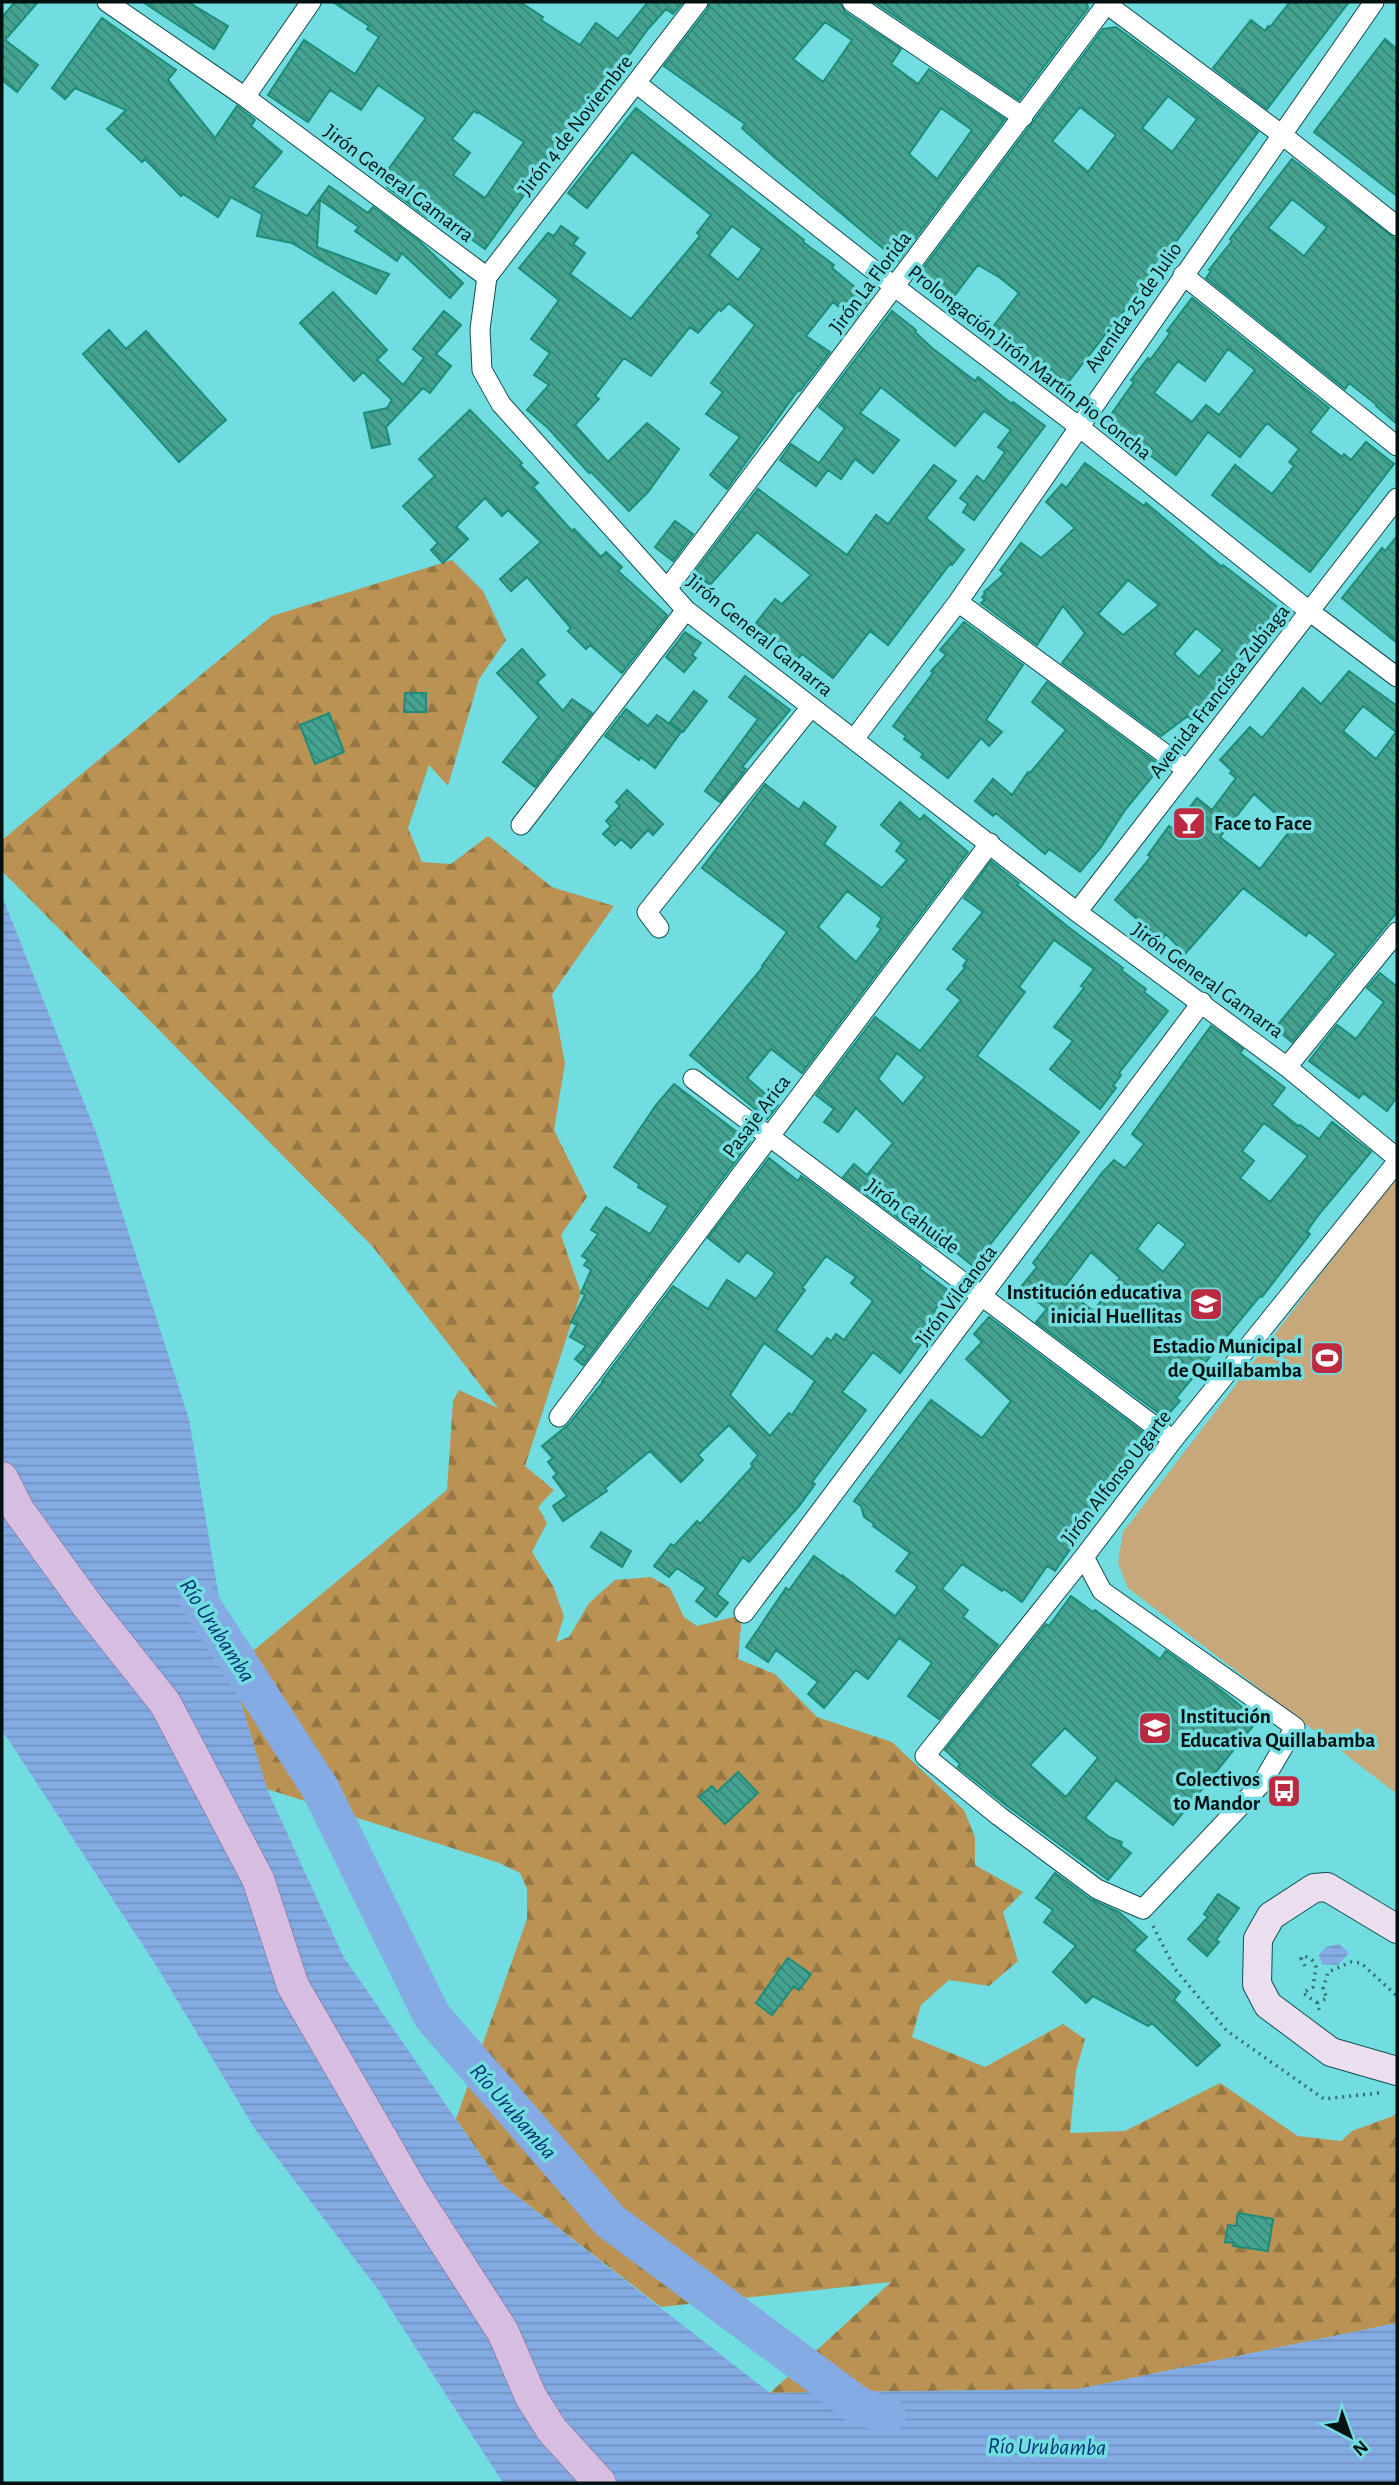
<svg xmlns="http://www.w3.org/2000/svg" width="1399" height="2485" font-family="'Alegreya Sans',sans-serif">
	<defs>
		<pattern id="forest-firs" width="22" height="20" patternUnits="userSpaceOnUse" patternTransform="scale(1.75)"><rect width="22" height="20" fill="#ba9354"/><path d="M5 1l3.5 6h-7zM16 11l3.5 6h-7z" fill="#957744"/></pattern>
		<pattern id="water-rules" width="6" height="5" patternUnits="userSpaceOnUse" patternTransform="scale(1.75)"><rect width="6" height="5" fill="#84abe4"/><path d="M0 2.5h6" fill="none" stroke="#7092c3"/></pattern>
		<pattern id="building-back-hatch" width="6" height="6" patternUnits="userSpaceOnUse" patternTransform="scale(1.75)"><rect width="6" height="6" fill="#45a491"/><path d="M-1 5l2 2M0 0l6 6M5-1l2 2" fill="none" stroke="#378475"/></pattern>
	</defs>
	<rect width="100%" height="100%" fill="#72dde0"/>
	<path fill="#c6a87a" d="M1393,1180L1397,1184V1794L1128,1588L1118,1563L1123,1532Z"/>
	<path fill="url(#forest-firs)" d="M452,560L483,591L506,640L479,679L448,786L429,765L408,828L422,862L451,864L488,836L552,887L614,906L552,994L565,1063L554,1130L587,1197L561,1235L581,1293L525,1466L554,1490L538,1507L547,1523L532,1552L553,1586L564,1616L556,1642L569,1637L589,1603L615,1580L651,1577L670,1588L684,1617L697,1626L742,1615L738,1659L775,1674L817,1717L892,1742L964,1810L975,1837V1865L1023,1892L1003,1912L1018,1961L989,1986L949,1980L921,2005L912,2037L985,2067L1063,2024L1085,2039L1076,2071L1070,2133L1125,2131L1220,2083L1298,2136L1341,2141L1352,2131L1393,2116L1397,2112V2323L1079,2389L770,2393L891,2282L661,2307L500,2183L456,2119L527,1919V1889L520,1873L499,1863L267,1789L231,1669L447,1490L453,1401L459,1390L498,1408L373,1247L2,871V840L272,616Z"/>
	<path fill="url(#water-rules)" d="M2,896L97,1135L189,1419L231,1669L267,1789L343,1956L500,2183L770,2393L1079,2389L1397,2323V2483H503L377,2288L255,2129L157,1967L2,1730Z
		M1339,1944L1349,1953L1338,1965L1322,1964L1319,1955L1326,1947Z"/>
	<g fill="none" stroke-linecap="round" stroke-linejoin="round">
		<path stroke="#84abe4" stroke-width="38" d="M199,1601L320,1788L432,2016L610,2221L859,2406L887,2415"/>
	</g>
	<path fill="url(#building-back-hatch)" stroke="#1d8c79" stroke-width="2" fill-rule="evenodd" d="M15,2H38L5,40L38,65L17,92L2,80V17Z
		M143,2H188L228,26L214,49Z
		M333,2H520L543,17L541,20L580,45L596,23L618,39L648,2H683L673,14L666,9L648,29L592,106L591,105L554,161L550,159L485,249L432,210L427,217L387,187L392,181L384,175L426,118L378,85L361,110L330,90L308,122L268,95L304,40L355,74L379,37L367,29L369,26ZM474,111L477,113L478,112L524,142L485,198L453,175L470,153L452,139Z
		M710,2H840L845,12L901,49L891,64L918,84L929,69L1005,119L898,261L774,157L742,128L745,124L664,66L708,9ZM825,22L852,40L823,82L793,59ZM941,108L972,130L937,179L909,154Z
		M874,2H1087L1088,8L1019,100Z
		M1290,2H1349L1267,109L1213,68L1251,20L1265,31L1268,26L1270,27Z
		M102,18L176,70L168,80L215,138L237,106L255,120L251,126L282,152L253,187L307,216L329,186L368,213L373,207L419,241L463,283L450,298L402,253L397,261L355,231L359,227L320,200L317,247L389,274L376,294L292,243L257,236L262,214L231,197L218,217L183,194L181,196L145,159L142,162L107,129L126,110L75,88L65,99L52,88Z
		M1116,27L1258,132L1137,294L1065,386L992,328L1019,293L999,277L978,265L951,300L918,275L1103,29ZM1168,96L1197,119L1172,152L1142,128ZM1080,107L1116,135L1088,172L1052,141Z
		M1385,39L1397,49V196L1314,132Z
		M636,108L804,240L803,242L834,265L832,268L869,299L854,319L833,302L806,336L830,352L800,391L798,390L727,489L710,475L740,437L706,414L723,392L711,383L755,325L729,303L721,311L719,309L698,333L690,327L651,376L624,358L595,396L599,399L575,425L608,462L647,423L679,449L648,492L629,511L591,472L589,473L548,428L527,410L549,385L534,375L550,353L531,339L559,300L519,268L548,233L554,236L561,226L578,238L573,244L585,253L570,274L631,319L700,236L697,233L711,215L632,152L587,208L568,193ZM732,226L762,249L738,280L709,255Z
		M1292,159L1397,240V424L1376,406L1377,405L1349,383L1345,389L1206,278L1211,271L1209,270L1232,241L1230,239ZM1292,199L1327,227L1304,256L1268,228Z
		M333,292L387,350L377,360L403,385L424,358L413,349L444,311L461,325L436,354L451,366L430,393L423,388L386,427L390,444L372,448L364,413L387,408L392,400L363,372L354,381L300,323Z
		M1192,298L1329,408L1310,432L1342,457L1344,454L1351,460L1366,442L1394,464L1310,572L1212,495L1235,465L1272,494L1294,466L1289,462L1299,449L1267,423L1240,457L1208,432L1176,475L1143,450L1145,447L1107,420L1134,382L1131,380L1148,358L1150,360L1170,333L1167,331ZM1228,349L1255,370L1219,415L1206,405L1192,422L1154,393L1178,361L1205,381Z
		M892,311L916,330L915,332L932,348L975,381L978,377L1012,404L1013,402L1045,426L974,520L963,512L968,504L960,498L977,476L984,482L1005,452L998,447L1011,430L984,411L955,446L881,387L860,413L899,440L873,473L855,459L841,479L828,470L816,486L780,460L791,444L819,463L845,428L819,407Z
		M109,330L126,349L146,331L226,420L179,462L83,354Z
		M470,410L522,463L520,465L538,483L533,487L572,531L574,529L601,557L606,552L622,567L618,571L667,615L622,673L590,645L586,649L568,631L571,628L527,577L511,591L500,579L541,542L508,510L502,516L485,498L456,527L468,539L443,563L431,550L438,543L403,506L435,476L419,459Z
		M1085,463L1144,506L1146,503L1222,567L1223,565L1280,609L1237,665L1239,667L1192,720L1188,716L1161,736L1062,663L1085,633L1063,606L1037,645L981,603L985,600L982,597L985,594L984,592L1004,574L1000,570L1021,543L1041,558L1075,528L1046,502L1062,484L1066,488ZM1128,580L1159,605L1123,635L1098,614ZM1196,628L1223,650L1199,677L1174,654Z
		M934,465L956,481L926,518L964,550L952,565L950,564L888,645L870,631L833,678L802,654L797,660L756,623L775,599L782,604L811,575L757,532L710,585L694,573L758,489L847,555L876,515L888,524Z
		M675,521L693,534L673,561L655,547Z
		M1397,536V643L1342,598L1382,548L1385,551Z
		M964,622L1023,665L986,720L1002,732L989,746L981,738L948,778L921,757L923,754L904,739L906,736L893,726L933,673L931,671L946,655L940,650Z
		M685,632L701,643L692,655L696,658L684,672L666,657Z
		M522,649L545,675L537,682L563,711L572,699L592,713L535,787L503,762L539,717L497,673Z
		M1349,671L1397,706V912L1292,1042L1275,1028L1336,954L1309,932L1306,936L1243,888L1185,954L1166,934L1161,940L1115,900L1151,857L1148,855L1169,826L1173,829L1197,798L1212,810L1236,778L1230,773L1232,771L1220,760L1250,727L1262,738L1303,688L1321,704ZM1363,706L1396,732L1376,759L1343,731ZM1254,794L1292,828L1260,869L1220,837Z
		M745,676L790,710L742,767L746,769L720,802L705,791L758,719L729,697Z
		M1047,682L1161,766L1125,810L1101,847L1080,872L1049,849L1045,854L996,813L993,816L975,801L993,779L1012,795L1028,772L1030,773L1066,730L1032,702Z
		M694,691L707,701L683,732L670,722Z
		M405,693H426V712H404Z
		M626,709L648,726L657,715L681,732L655,768L641,757L639,760L605,736Z
		M329,713L344,752L315,764L300,725Z
		M765,784L799,810L804,802L836,827L824,844L882,888L907,860L896,851L902,843L881,825L900,802L920,820L924,815L968,852L802,1073L771,1049L747,1078L778,1105L767,1119L690,1055L763,967L762,966L787,932L702,868ZM847,891L882,918L877,926L881,929L856,962L818,927Z
		M627,790L663,824L653,835L648,830L631,848L621,839L615,845L603,834L611,826L606,821L620,806L616,802Z
		M991,861L1019,883L1017,885L1067,926L1123,968L1121,970L1146,989L1144,992L1168,1011L1119,1073L1121,1075L1113,1086L1116,1088L1100,1109L1050,1069L1073,1041L1054,1027L1084,988L1081,986L1094,969L1054,940L1019,987L1025,992L977,1056L1079,1132L973,1266L941,1240L937,1247L843,1177L854,1164L867,1175L893,1143L856,1108L838,1132L824,1122L834,1109L816,1095L875,1017L920,1051L961,1000L947,989L965,968L963,966L967,960L953,949L983,912L964,898ZM897,1053L925,1077L903,1104L878,1079Z
		M1380,973L1396,986L1397,985V1097L1387,1111L1363,1093L1359,1098L1309,1061L1337,1025L1356,1039L1384,1002L1367,988Z
		M1211,1026L1243,1049L1240,1053L1285,1088L1272,1105L1298,1126L1300,1125L1319,1139L1332,1122L1371,1152L1320,1213L1307,1231L1310,1234L1262,1297L1260,1296L1176,1398L1180,1401L1165,1418L1036,1322L1047,1309L1020,1288L1037,1267L1033,1263L1102,1173L1114,1160L1125,1168L1144,1144L1132,1134ZM1264,1123L1308,1156L1270,1202L1240,1178L1254,1161L1242,1151ZM1158,1222L1186,1244L1163,1272L1137,1249ZM1091,1252L1120,1278L1093,1311L1064,1288Z
		M674,1084L750,1142L583,1365L575,1359L586,1346L570,1337L577,1325L571,1322L585,1295L581,1293L591,1270L584,1265L588,1260L582,1256L598,1234L591,1230L606,1207L650,1234L668,1206L638,1187L639,1184L614,1167L656,1105Z
		M769,1158L798,1181L801,1176L810,1182L921,1266L920,1269L949,1291L934,1311L940,1315L924,1336L926,1337L900,1373L873,1352L842,1392L866,1410L812,1482L815,1484L799,1506L749,1562L743,1557L717,1594L728,1603L716,1617L696,1601L706,1588L677,1568L669,1577L654,1566L671,1544L674,1546L697,1521L700,1524L753,1466L751,1464L758,1455L729,1425L698,1455L703,1460L681,1482L650,1451L605,1488L607,1491L563,1521L553,1506L567,1496L553,1477L557,1474L548,1462L553,1458L542,1446L569,1424L603,1382L602,1381L673,1286L708,1309L727,1280L756,1299L775,1273L747,1252L739,1262L708,1238ZM826,1256L856,1277L851,1283L873,1301L844,1340L836,1334L831,1341L827,1338L812,1357L776,1330L805,1290L802,1288ZM764,1343L815,1381L792,1415L789,1413L770,1436L730,1395Z
		M989,1317L1149,1437V1439L1090,1508L1095,1513L1055,1571L1047,1566L1022,1602L1004,1589L1002,1591L962,1564L942,1589L968,1610L963,1617L998,1645L939,1719L908,1696L932,1663L899,1638L868,1679L856,1670L824,1708L808,1694L818,1682L776,1650L768,1662L746,1647L786,1588L789,1590L814,1556L841,1576L842,1575L895,1616L916,1589L917,1586L896,1571L910,1553L873,1526L874,1524L864,1517L861,1506L854,1501L931,1400L982,1438L1011,1401L966,1359L982,1342L974,1334Z
		M601,1532L631,1551L622,1567L591,1547Z
		M1071,1596L1093,1612L1095,1610L1160,1659L1166,1651L1217,1687L1258,1720L1173,1825L1116,1780L1085,1818L1109,1837L1122,1842L1121,1846L1131,1853L1108,1880L1007,1806L958,1767L960,1764L945,1750L1046,1624L1049,1626ZM1065,1728L1098,1758L1066,1797L1030,1765Z
		M738,1772L758,1793L725,1824L699,1797L712,1786L717,1792Z
		M1055,1873L1090,1899L1119,1912L1147,1937L1134,1950L1180,1992L1174,2000L1220,2045L1197,2066L1152,2023L1148,2026L1093,1996L1086,2003L1053,1972L1076,1946L1044,1922L1053,1910L1036,1898Z
		M1218,1894L1239,1908L1216,1940L1219,1942L1207,1956L1188,1939L1208,1917L1204,1914Z
		M788,1958L811,1974L799,1990L794,1986L772,2015L756,2003Z
		M1238,2213L1273,2219L1268,2251L1233,2246L1234,2243L1225,2242L1228,2225L1236,2226Z"/>
	<g fill="none" stroke-linecap="round" stroke-linejoin="round">
		<g stroke="#114e50" stroke-width="21">
			<path id="street" d="M107,2L245,97L487,277L480,329L482,370L501,404L686,610L1077,912L1287,1067L1397,1158
				M852,2L1023,117
				M1104,2L1281,134L1397,226
				M636,83L895,287L1078,426L1309,611L1397,677
				M245,97L311,2
				M1183,275L1397,446
				M487,277L698,2
				M667,589L1108,2
				M958,602L1187,770
				M854,739L958,602L1374,2
				M521,825L686,610
				M1077,912L1397,498
				M659,928L647,912L811,707
				M1287,1067L1397,932
				M693,1079L1173,1440
				M559,1417L990,843
				M1084,1557L1102,1591L1295,1727L1262,1783L1143,1909L1097,1889L999,1816L925,1756L1084,1557L1173,1440L1397,1162
				M744,1613L1202,1002"/>
		</g>
		<g stroke="#114e50" stroke-width="30">
			<path id="secondary" d="M1397,1929L1327,1887L1314,1888L1271,1916L1258,1939L1257,1984L1268,2005L1331,2052L1397,2071"/>
		</g>
		<g stroke="#7b658a" stroke-width="33">
			<path id="primary" d="M2,1478L19,1511L87,1605L165,1703L258,1879L293,1986L412,2191L503,2332L531,2397L552,2430L600,2483"/>
		</g>
		<path stroke="#356f71" stroke-width="3.5" stroke-dasharray="2 5" stroke-linecap="butt" d="M1153,1926L1175,1969L1227,2031L1324,2099L1379,2093
			M1305,1966L1301,1958L1305,1956L1312,1960L1316,1967L1313,1987L1303,1993L1317,2003L1320,2013
			M1317,2003L1327,1998L1323,1989L1328,1972L1351,1962L1361,1963L1397,1996"/>
		<use href="#street" stroke="#fff" stroke-width="19"/>
		<use href="#secondary" stroke="#ebdeef" stroke-width="28"/>
		<use href="#primary" stroke="#d7bee0" stroke-width="32"/>
	</g>
	<defs>
		<g id="bar-square" transform="scale(1.75)"><rect x="-9" y="-9" width="18" height="18" rx="4" fill="#bb2a41" stroke="#72dde0"/><path d="M-6-5H6L.8 .8V4.5H3.5V6h-7V4.5H-.8V.8Z" fill="#fff"/></g>
		<g id="school-square" transform="scale(1.75)"><rect x="-9" y="-9" width="18" height="18" rx="4" fill="#bb2a41" stroke="#72dde0"/><path d="M0-5L7-2L0 1L-7-2ZM-4 1L0 2.5L4 1V4Q0 6-4 4Z" fill="#fff"/></g>
		<g id="stadium-square" transform="scale(1.75)"><rect x="-9" y="-9" width="18" height="18" rx="4" fill="#bb2a41" stroke="#72dde0"/><path d="M0-5a6.5 5 0 1 0 0 10a6.5 5 0 1 0 0-10ZM-3.5-1.8h7v3.6h-7Z" fill="#fff"/></g>
		<g id="bus-square" transform="scale(1.75)"><rect x="-9" y="-9" width="18" height="18" rx="4" fill="#bb2a41" stroke="#72dde0"/><path d="M-5-6H5V4H4V6H2V4H-2V6H-4V4H-5ZM-3.5-4V0h7V-4ZM-3.5 1.2v1.5H-2V1.2ZM2 1.2v1.5H3.5V1.2Z" fill="#fff"/></g>
	</defs>
	<g fill-rule="evenodd">
		<use href="#bar-square" x="1189" y="823"/>
		<use href="#school-square" x="1206" y="1304"/>
		<use href="#stadium-square" x="1327" y="1358"/>
		<use href="#school-square" x="1155" y="1728"/>
		<use href="#bus-square" x="1284" y="1791"/>
	</g>
	<g text-anchor="middle" stroke-width="7" stroke-linejoin="round" paint-order="stroke">
		<g font-size="21" fill="#001112" stroke="#72dde0">
			<text transform="translate(575 125) rotate(-52)" y="7">Jirón 4 de Noviembre</text>
			<text transform="translate(399 183) rotate(37)" y="7">Jirón General Gamarra</text>
			<text transform="translate(870 282) rotate(-53)" y="7">Jirón La Florida</text>
			<text transform="translate(1133 307) rotate(-55)" y="7">Avenida 25 de Julio</text>
			<text transform="translate(1030 362) rotate(38)" y="7">Prolongación Jirón Martín Pio Concha</text>
			<text transform="translate(760 635) rotate(39)" y="7">Jirón General Gamarra</text>
			<text transform="translate(1219 691) rotate(-52)" y="7">Avenida Francisca Zubiaga</text>
			<text transform="translate(1208 980) rotate(36)" y="7">Jirón General Gamarra</text>
			<text transform="translate(756 1116) rotate(-53)" y="7">Pasaje Arica</text>
			<text transform="translate(913 1216) rotate(37)" y="7">Jirón Cahuide</text>
			<text transform="translate(956 1295) rotate(-53)" y="7">Jirón Vilcanota</text>
			<text transform="translate(1116 1477) rotate(-52)" y="7">Jirón Alfonso Ugarte</text>
		</g>
		<g font-size="21" font-weight="bold" fill="#001112" stroke="#72dde0" text-anchor="end">
			<text x="1214" y="830" text-anchor="start">Face to Face</text>
			<text x="1182" y="1299">Institución educativa<tspan x="1182" dy="24">inicial Huellitas</tspan></text>
			<text x="1302" y="1353">Estadio Municipal<tspan x="1302" dy="24">de Quillabamba</tspan></text>
			<text x="1180" y="1723" text-anchor="start">Institución<tspan x="1180" dy="24">Educativa Quillabamba</tspan></text>
			<text x="1260" y="1786">Colectivos<tspan x="1260" dy="24">to Mandor</tspan></text>
		</g>
		<g font-size="23" font-style="italic" fill="#003375" stroke="#72dde0">
			<text transform="translate(218 1630) rotate(57)" y="8">Río Urubamba</text>
			<text transform="translate(514 2111) rotate(49)" y="8">Río Urubamba</text>
			<text transform="translate(1047 2446) rotate(1)" y="8">Río Urubamba</text>
		</g>
	</g>
	<rect width="1399" height="2485" fill="none" stroke="#001112" stroke-width="7"/>
	<g transform="translate(1350 2436) rotate(139)" stroke="#72dde0" stroke-width="5" paint-order="stroke">
	<path d="M0-5L12 26L0 18L-12 26Z" fill="#001112"/>
	<text y="-10" font-size="19" font-weight="bold" text-anchor="middle" fill="#001112">N</text>
	</g>
</svg>
